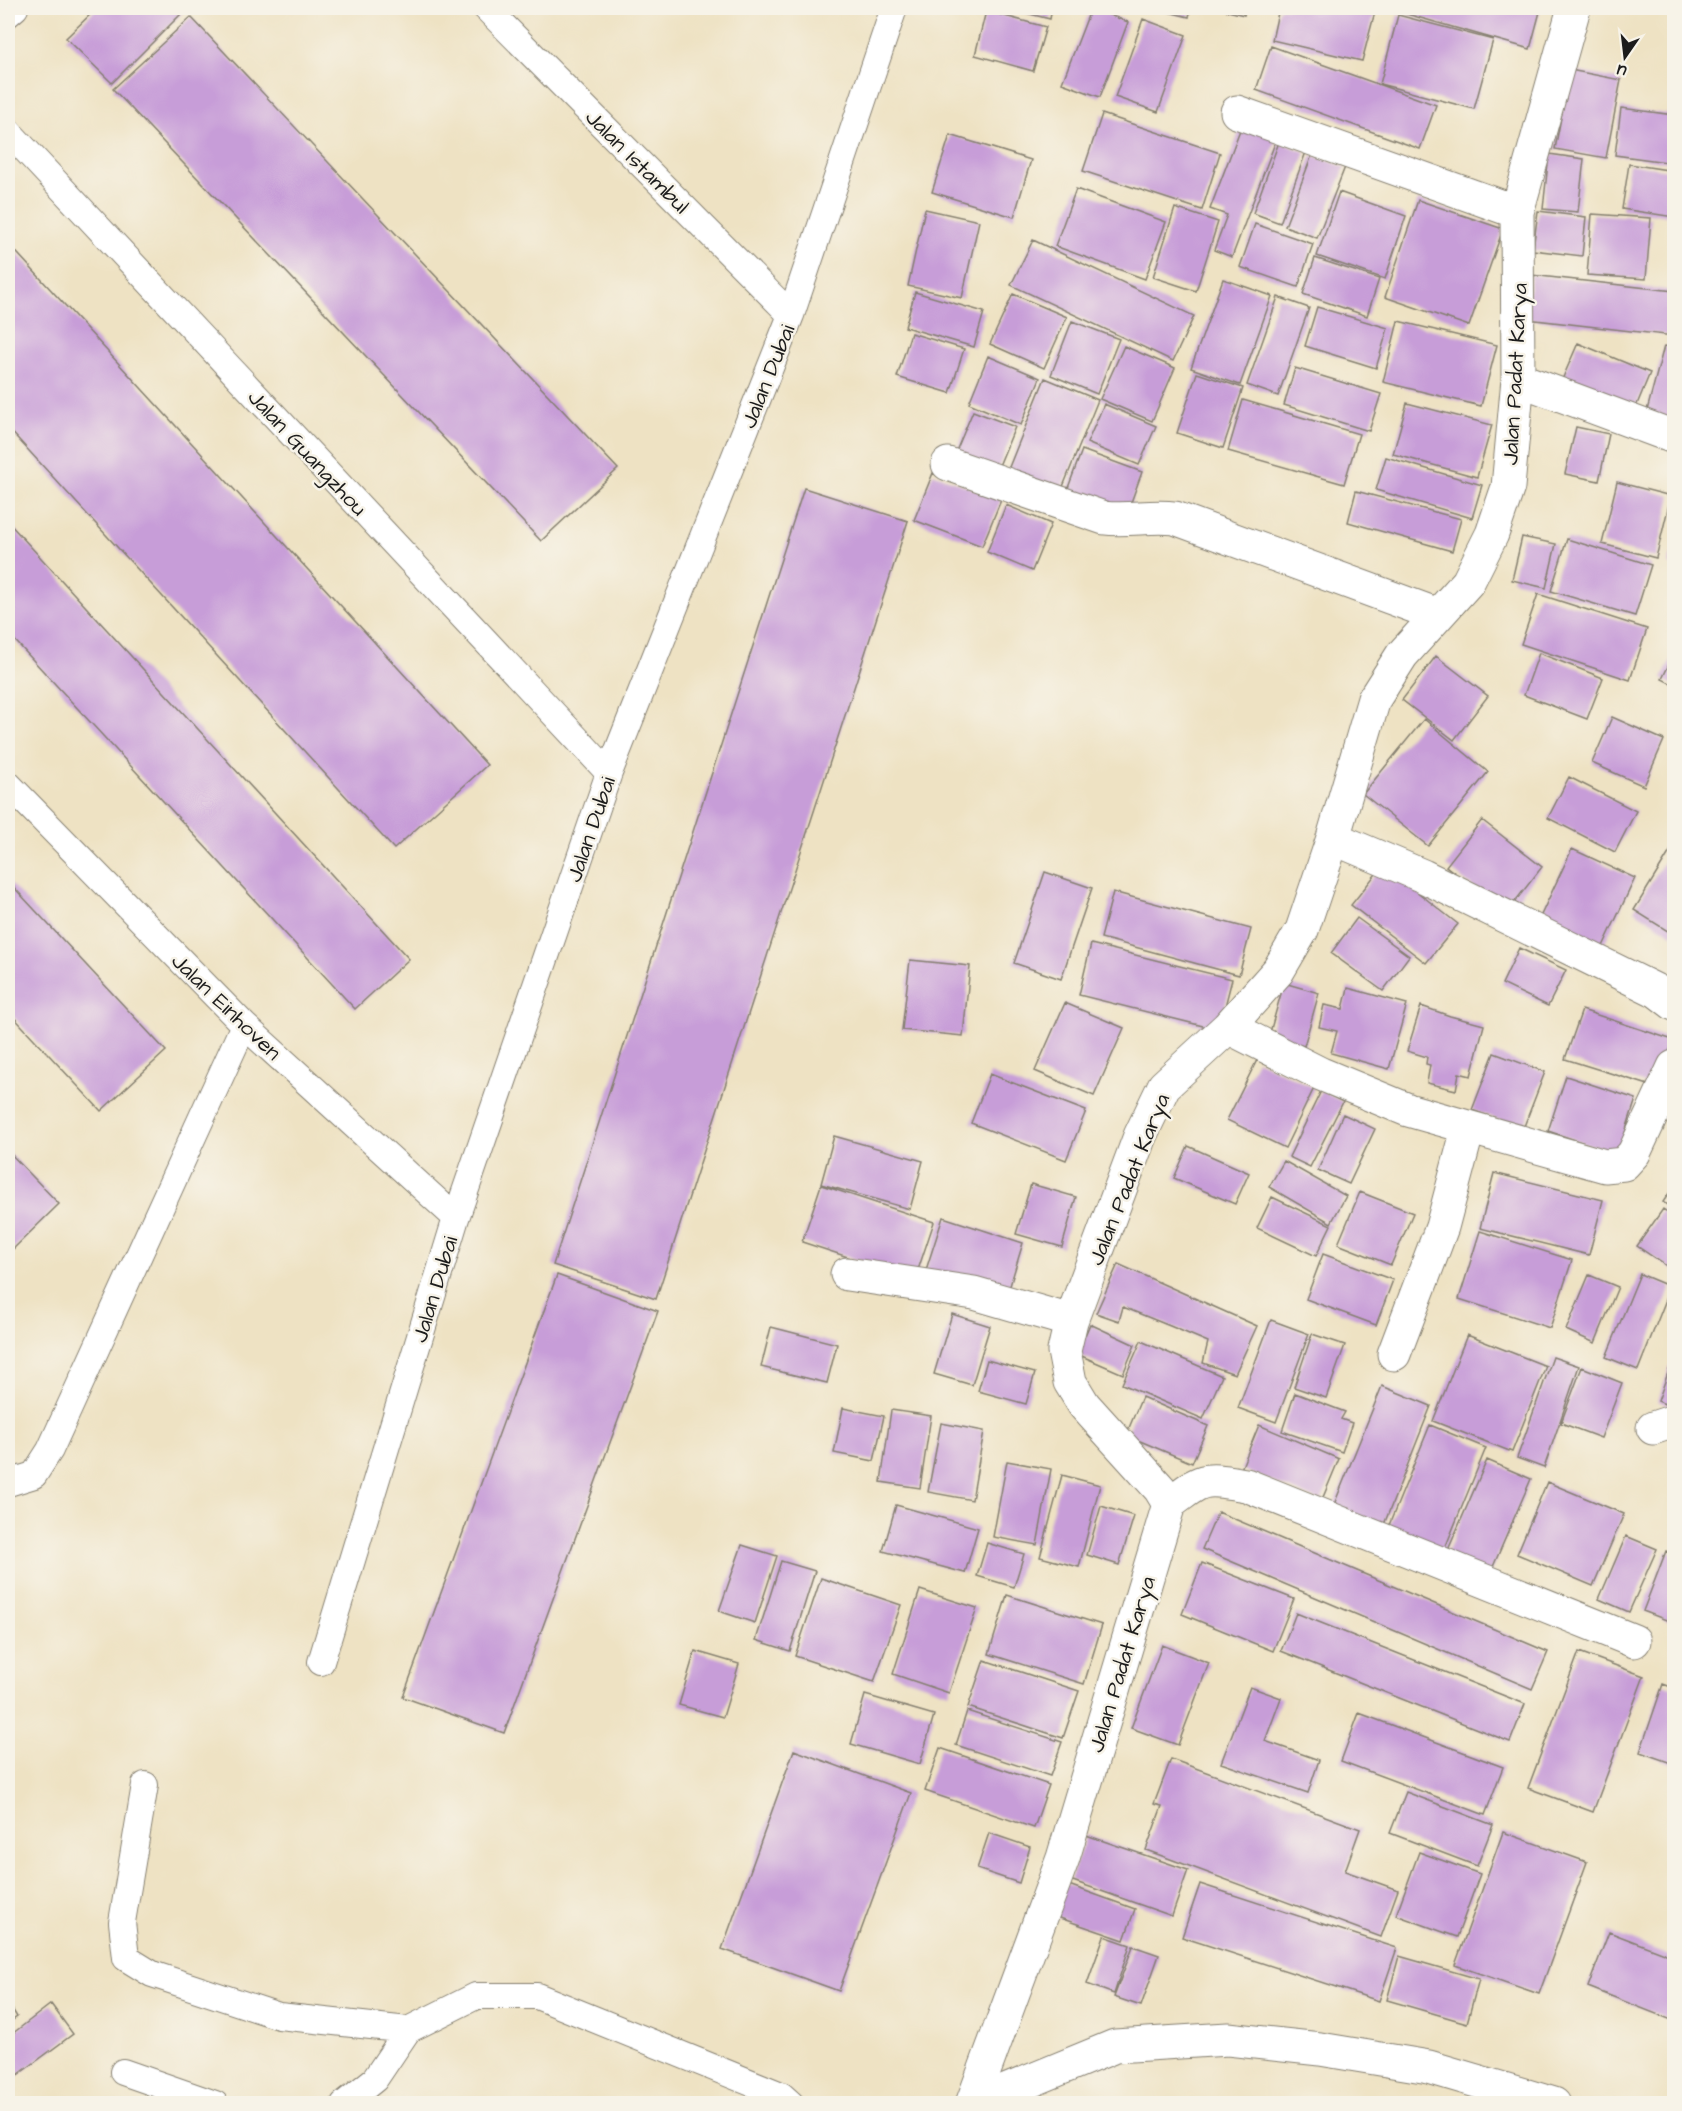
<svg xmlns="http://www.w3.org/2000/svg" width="1682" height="2111" font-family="'Architects Daughter',sans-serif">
	<rect width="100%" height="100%" fill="#f7f3e8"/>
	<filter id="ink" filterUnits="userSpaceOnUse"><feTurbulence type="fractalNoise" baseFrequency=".0167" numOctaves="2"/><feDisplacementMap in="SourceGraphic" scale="12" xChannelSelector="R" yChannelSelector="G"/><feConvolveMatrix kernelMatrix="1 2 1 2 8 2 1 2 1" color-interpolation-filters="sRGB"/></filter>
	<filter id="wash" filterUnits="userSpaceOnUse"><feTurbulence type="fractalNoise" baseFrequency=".008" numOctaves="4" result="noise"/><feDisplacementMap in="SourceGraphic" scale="24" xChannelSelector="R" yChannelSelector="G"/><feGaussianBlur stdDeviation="1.35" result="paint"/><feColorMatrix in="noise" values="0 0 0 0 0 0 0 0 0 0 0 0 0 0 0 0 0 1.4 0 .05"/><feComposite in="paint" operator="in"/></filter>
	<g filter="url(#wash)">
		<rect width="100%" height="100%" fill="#eee2c3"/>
		<g id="blocks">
			<path fill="#c79dd8" d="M97,8H187L112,83L66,38Z
				M1006,8H1052L1050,19Z
				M1091,8L1128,22L1100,97L1062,83Z
				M1152,8H1191L1189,17Z
				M1216,8H1246L1244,15Z
				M1279,8H1376L1362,61L1272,40Z
				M1397,8H1541L1530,49L1396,11Z
				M986,11L1046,27L1033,71L975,55Z
				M1398,15L1493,40L1474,109L1380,84Z
				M191,17L618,469L541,541L113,89Z
				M1143,19L1186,35L1158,112L1115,97Z
				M1271,46L1436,105L1420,149L1256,90Z
				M1570,70L1621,80L1606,158L1555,149Z
				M1621,108L1674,115V163L1615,155Z
				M1102,114L1220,153L1202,210L1083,171Z
				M1243,122L1278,135L1232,257L1214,250L1227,215L1210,209Z
				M950,135L1031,160L1014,217L932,192Z
				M1279,142L1306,152L1280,223L1253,213Z
				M1549,154L1584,159L1578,212L1543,209Z
				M1312,155L1345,167L1317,238L1285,226Z
				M1629,164L1674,171V217L1622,209Z
				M1076,189L1166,222L1145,279L1055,246Z
				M1339,192L1406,216L1385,279L1317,256Z
				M1418,200L1503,229L1469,326L1385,297Z
				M1175,208L1218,222L1196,291L1153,277Z
				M925,209L979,221L962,298L908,286Z
				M1538,211L1586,217L1582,256L1533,250Z
				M1592,214L1651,218L1646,279L1587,275Z
				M1255,224L1313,244L1298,287L1240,267Z
				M1033,240L1194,316L1173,361L1011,285Z
				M8,243L487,765L394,849L8,428Z
				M1315,258L1379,279L1367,316L1303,294Z
				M1531,275L1674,291V336L1527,319Z
				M1223,279L1272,296L1240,385L1191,368Z
				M915,292L984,312L974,347L905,327Z
				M1013,294L1067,317L1044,368L990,344Z
				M1278,297L1309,308L1278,396L1247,385Z
				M1317,307L1388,328L1376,368L1305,346Z
				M1072,321L1119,339L1097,394L1051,375Z
				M1398,321L1497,345L1481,406L1383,382Z
				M911,333L964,349L950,393L897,377Z
				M1578,343L1650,373L1631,419L1558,389Z
				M1124,346L1175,368L1152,421L1100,399Z
				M1664,346L1674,348V430L1644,422Z
				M988,356L1040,378L1021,425L969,403Z
				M1295,368L1381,394L1369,431L1284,405Z
				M1197,373L1243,388L1223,448L1177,433Z
				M1045,378L1098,400L1058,499L1005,477Z
				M1243,400L1359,434L1344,484L1228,451Z
				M1407,403L1492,425L1477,477L1393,454Z
				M1104,404L1156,426L1139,465L1087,443Z
				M973,411L1015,427L996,473L954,456Z
				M1576,427L1609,434L1599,481L1565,474Z
				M1082,450L1142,472L1125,519L1065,496Z
				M1386,457L1482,485L1472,518L1376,490Z
				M933,473L1001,500L982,546L914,520Z
				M1617,482L1671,496L1656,558L1602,544Z
				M804,488L908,521L656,1299L553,1265Z
				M1356,491L1461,519L1452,551L1348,522Z
				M1006,505L1051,524L1032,571L987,552Z
				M8,522L409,959L355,1009L8,633Z
				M1522,537L1556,544L1546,588L1512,580Z
				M1567,539L1651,565L1635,616L1551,591Z
				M1674,547V566L1668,565Z
				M1538,594L1647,629L1630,680L1521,644Z
				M1539,653L1603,678L1587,719L1524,695Z
				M1674,654V685L1662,679Z
				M1436,656L1488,696L1454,740L1402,700Z
				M1612,717L1664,740L1644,786L1592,763Z
				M1424,719L1488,772L1428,846L1363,794Z
				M1569,777L1636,811L1615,852L1548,818Z
				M1482,820L1542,867L1506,913L1446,866Z
				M1674,845V935L1634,910Z
				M1572,849L1635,878L1598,957L1535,928Z
				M1383,865L1458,924L1426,963L1351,905Z
				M1045,872L1092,888L1061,979L1014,963Z
				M8,881L166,1051L101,1111L8,1011Z
				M1113,892L1251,929L1239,975L1101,938Z
				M1357,918L1409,956L1383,991L1331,953Z
				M1091,944L1232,979L1219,1030L1079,995Z
				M1519,948L1566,970L1548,1006L1502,984Z
				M910,960L970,966L963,1036L902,1030Z
				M1284,983L1319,993L1304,1046L1269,1036Z
				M1348,988L1407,1004L1389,1069L1331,1053L1337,1031L1319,1027L1324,1005L1343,1009Z
				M1065,1003L1124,1028L1094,1096L1035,1071Z
				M1421,1006L1450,1016L1484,1025L1471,1076L1459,1073L1456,1090L1427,1083L1430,1065L1426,1064L1427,1057L1407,1051Z
				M1582,1010L1673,1040L1658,1088L1565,1059Z
				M1494,1053L1545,1072L1523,1129L1472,1110Z
				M1257,1060L1314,1088L1285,1148L1227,1120Z
				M990,1074L1086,1111L1066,1160L971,1123Z
				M1566,1076L1636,1099L1618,1154L1548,1131Z
				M1321,1091L1343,1102L1310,1167L1289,1157Z
				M1343,1114L1375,1129L1349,1184L1318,1170Z
				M834,1136L923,1161L910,1209L821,1184Z
				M1188,1146L1249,1173L1235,1204L1174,1178Z
				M8,1151L59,1204L8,1254Z
				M1284,1161L1346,1196L1331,1223L1269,1187Z
				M1494,1173L1603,1200L1589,1255L1480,1228Z
				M1031,1184L1076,1197L1062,1247L1016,1234Z
				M821,1185L934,1222L915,1279L802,1242Z
				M1674,1186V1210L1663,1202Z
				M1360,1192L1413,1213L1391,1265L1338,1244Z
				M1272,1197L1331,1225L1316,1256L1257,1228Z
				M1663,1209L1674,1217V1271L1637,1246Z
				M943,1217L1023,1243L1006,1299L925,1273Z
				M1480,1231L1572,1260L1550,1328L1459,1299Z
				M1323,1254L1393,1280L1376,1325L1306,1299Z
				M1118,1264L1257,1326L1235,1374L1203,1363L1208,1342L1170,1326L1123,1307L1119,1321L1096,1313Z
				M1640,1274L1671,1287L1638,1370L1606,1357Z
				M557,1275L658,1311L504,1733L403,1697Z
				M1589,1275L1618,1287L1595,1343L1566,1330Z
				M952,1314L990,1326L972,1385L934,1374Z
				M1271,1320L1309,1334L1276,1422L1238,1408Z
				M1090,1324L1135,1345L1123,1374L1077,1354Z
				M771,1327L837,1344L827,1383L761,1367Z
				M1312,1334L1345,1345L1326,1398L1294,1387Z
				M1467,1335L1546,1366L1512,1452L1433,1421Z
				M1141,1341L1222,1376L1203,1419L1122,1384Z
				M1674,1356V1408L1658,1401Z
				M1553,1357L1579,1366L1544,1468L1517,1458Z
				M987,1360L1035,1373L1026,1404L978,1391Z
				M1582,1367L1622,1383L1601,1438L1561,1423Z
				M1382,1386L1431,1406L1381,1532L1331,1512Z
				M1295,1393L1345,1412L1341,1419L1352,1423L1342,1452L1282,1431Z
				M1142,1397L1208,1426L1192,1463L1126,1435Z
				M843,1408L884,1416L874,1461L834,1453Z
				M891,1410L931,1416L920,1488L881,1482Z
				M941,1423L984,1431L972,1500L928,1492Z
				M1259,1425L1339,1459L1321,1502L1241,1469Z
				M1430,1425L1486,1448L1443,1553L1387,1530Z
				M1487,1460L1531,1479L1489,1576L1445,1557Z
				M1007,1461L1051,1469L1037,1545L993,1537Z
				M1062,1475L1100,1485L1079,1567L1040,1557Z
				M1547,1482L1624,1514L1593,1586L1517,1554Z
				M896,1505L978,1528L965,1573L883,1551Z
				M1101,1506L1134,1516L1119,1565L1087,1555Z
				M1218,1512L1548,1652L1532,1689L1202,1549Z
				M1626,1536L1657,1549L1629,1612L1599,1599Z
				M987,1543L1024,1554L1014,1587L977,1576Z
				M742,1545L777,1556L755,1623L719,1611Z
				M1666,1551L1674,1554V1623L1643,1611Z
				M781,1561L815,1571L790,1651L756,1640Z
				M1202,1563L1294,1599L1273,1651L1182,1614Z
				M821,1578L901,1605L874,1682L795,1656Z
				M920,1590L977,1608L949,1693L893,1674Z
				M1007,1595L1102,1625L1084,1684L989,1654Z
				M1296,1613L1525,1704L1510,1742L1281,1651Z
				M1162,1645L1209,1663L1178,1745L1131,1728Z
				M695,1651L739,1664L723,1717L679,1705Z
				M1579,1652L1644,1676L1593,1812L1528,1788Z
				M984,1660L1079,1691L1063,1738L968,1707Z
				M1663,1684L1674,1688V1764L1640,1752Z
				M1250,1687L1281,1698L1265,1741L1319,1760L1308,1793L1221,1763Z
				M865,1695L934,1715L920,1764L851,1744Z
				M967,1711L1062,1742L1050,1776L956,1745Z
				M1359,1713L1503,1767L1485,1815L1341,1761Z
				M940,1748L1049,1785L1034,1828L925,1791Z
				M794,1750L911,1793L839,1991L722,1949Z
				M1171,1759L1360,1829L1345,1871L1398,1890L1381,1937L1146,1850L1162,1806L1154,1804Z
				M1406,1792L1493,1825L1477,1866L1390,1833Z
				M1503,1832L1587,1862L1539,1994L1455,1965Z
				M989,1833L1030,1847L1019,1883L977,1869Z
				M1086,1835L1188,1870L1172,1916L1070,1880Z
				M1419,1852L1480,1874L1457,1937L1396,1915Z
				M1066,1884L1135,1909L1124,1940L1054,1916Z
				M1200,1884L1397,1948L1379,2001L1182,1937Z
				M1609,1932L1674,1957V2021L1588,1987Z
				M1104,1936L1130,1945L1114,1994L1087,1984Z
				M1133,1946L1159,1955L1141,2006L1114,1997Z
				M1399,1956L1479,1979L1467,2023L1387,2000Z
				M8,2002L17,2017L8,2023Z
				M51,2004L73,2034L15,2077L8,2067V2037Z"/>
		</g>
	</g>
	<g filter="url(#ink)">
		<use href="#blocks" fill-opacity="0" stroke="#857f70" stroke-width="1.5"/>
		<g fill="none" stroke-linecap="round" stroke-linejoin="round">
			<g stroke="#857f70" stroke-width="28">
				<path id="lane" d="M486,8L791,315
					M8,14L15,8
					M8,131L609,773
					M8,784L244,1025L456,1218
					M8,1483L34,1475L50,1450L244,1025
					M321,1662L456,1218L609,773L791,315L894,8
					M145,1785L122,1922L126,1958L152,1974L279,2016L408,2030
					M123,2072L215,2104
					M344,2104L375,2079L408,2030L476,1996H537L781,2095L791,2104"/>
			</g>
			<g stroke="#857f70" stroke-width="35">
				<path id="street" d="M1237,112L1517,212
					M1518,379L1674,437
					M948,464L1104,518C1128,521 1151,515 1175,518L1438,615
					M1333,838L1423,876L1657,991L1674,1004
					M1228,1027L1321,1074L1408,1110L1605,1166L1624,1164L1634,1153L1674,1067
					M847,1274L974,1293L1071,1321
					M1394,1354L1442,1227L1468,1129
					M1653,1428L1674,1421
					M1169,1504C1204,1477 1202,1478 1246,1485L1634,1641
					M972,2104L1063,1858L1169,1504L1160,1489L1084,1405L1070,1382L1064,1351L1071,1321L1140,1136L1164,1086L1228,1027L1278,971L1302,930L1333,838L1374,699L1402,655L1468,582L1492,534L1508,487L1518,379L1517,212L1574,8"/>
			</g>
			<g stroke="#857f70" stroke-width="35">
				<path id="secondary" d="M974,2104L1115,2046L1228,2039L1320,2049L1429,2067L1554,2104"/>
			</g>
			<use href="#lane" stroke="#fff" stroke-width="26"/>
			<use href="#street" stroke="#fff" stroke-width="33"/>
			<use href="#secondary" stroke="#fff" stroke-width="33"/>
		</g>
	</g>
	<g text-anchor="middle" stroke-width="5" stroke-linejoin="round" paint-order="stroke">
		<g font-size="22" fill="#1c1c1c" stroke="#f7f3e8">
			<text transform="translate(638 161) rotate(45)" y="8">Jalan Istambul</text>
			<text transform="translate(1514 374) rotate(-87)" y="8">Jalan Padat Karya</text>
			<text transform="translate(767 376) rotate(-68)" y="8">Jalan Dubai</text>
			<text transform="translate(308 452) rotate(47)" y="8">Jalan Guangzhou</text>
			<text transform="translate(590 829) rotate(-71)" y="8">Jalan Dubai</text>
			<text transform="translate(227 1006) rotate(44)" y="8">Jalan Einhoven</text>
			<text transform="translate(1128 1179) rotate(-68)" y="8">Jalan Padat Karya</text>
			<text transform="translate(434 1289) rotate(-73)" y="8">Jalan Dubai</text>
			<text transform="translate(1121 1664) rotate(-73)" y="8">Jalan Padat Karya</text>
		</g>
	</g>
	<rect width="1682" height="2111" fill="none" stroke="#f7f3e8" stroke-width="30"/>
	<g transform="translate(1625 57) rotate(194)" stroke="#f7f3e8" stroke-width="4.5" paint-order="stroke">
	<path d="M0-4.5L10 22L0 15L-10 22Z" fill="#1c1c1c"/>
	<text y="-9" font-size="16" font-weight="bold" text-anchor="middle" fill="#1c1c1c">U</text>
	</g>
</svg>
